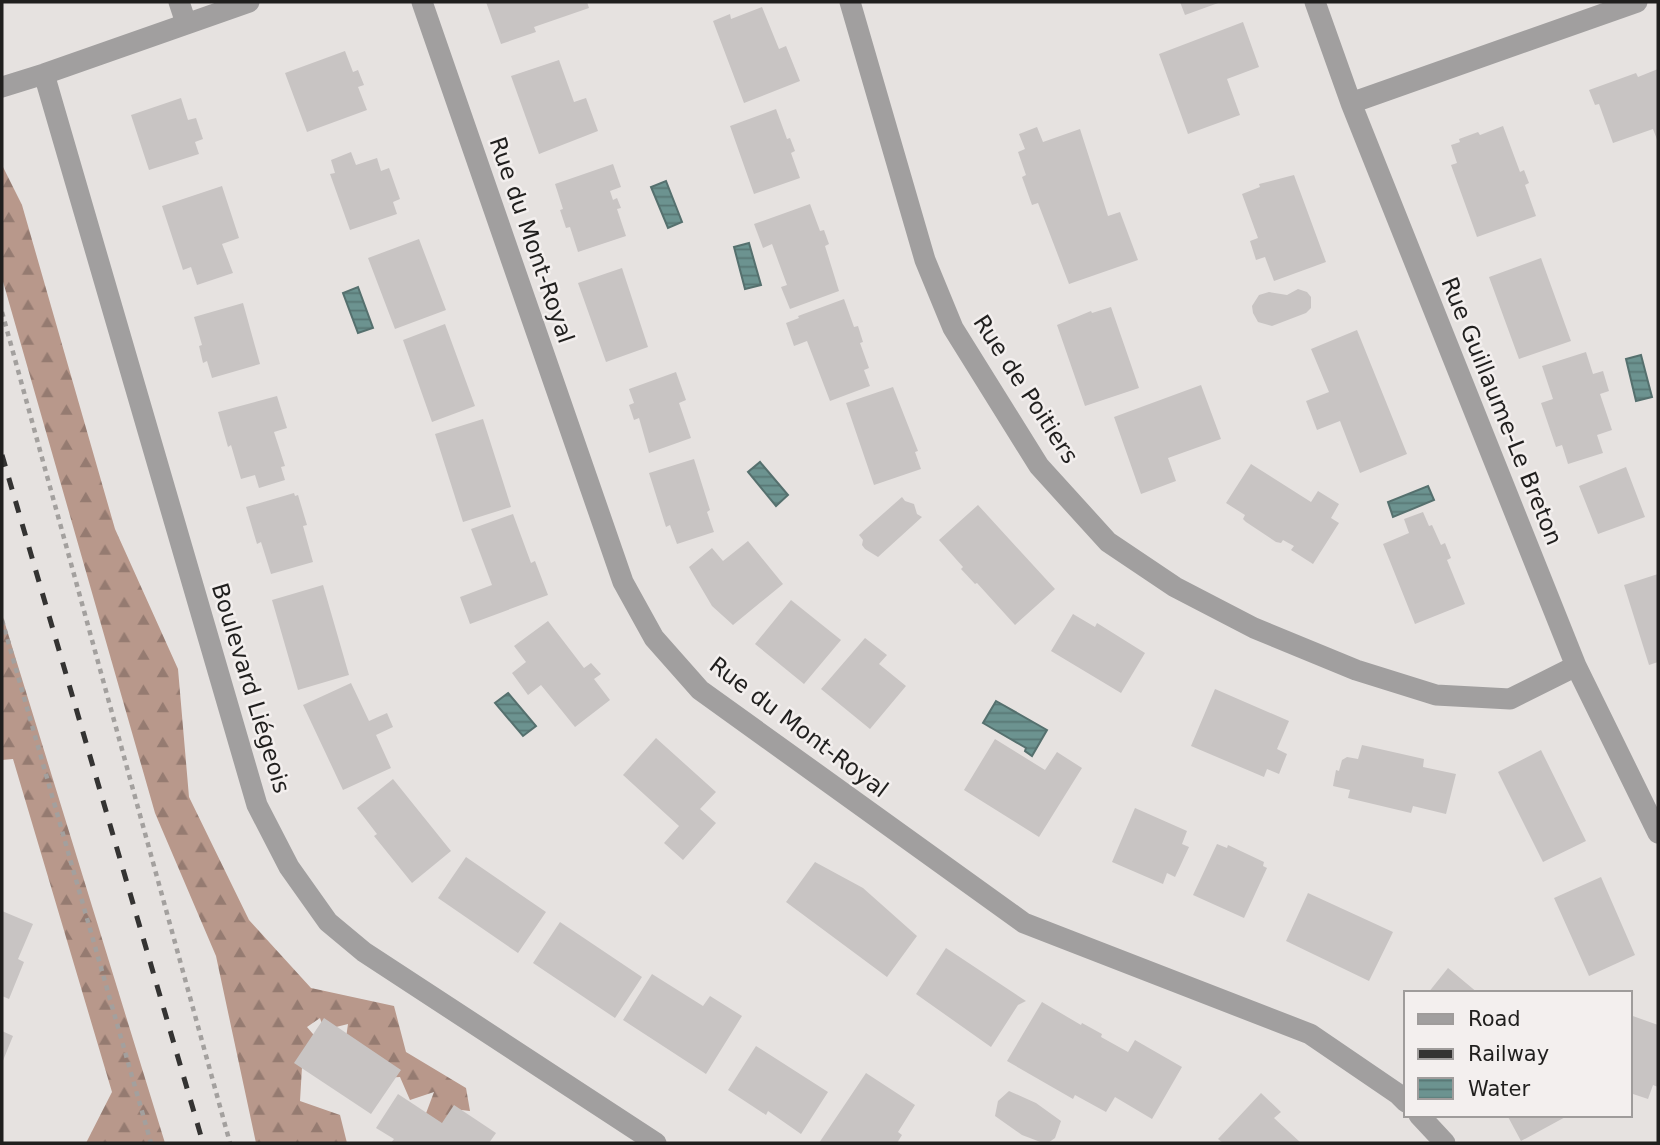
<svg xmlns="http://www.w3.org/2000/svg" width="1660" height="1145" font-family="'DejaVu Sans',sans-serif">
	<defs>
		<pattern id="forest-firs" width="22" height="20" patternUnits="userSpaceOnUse" patternTransform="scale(1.75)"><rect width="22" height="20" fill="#b8988b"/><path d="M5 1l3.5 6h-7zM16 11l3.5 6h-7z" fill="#957b71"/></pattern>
		<pattern id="water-rules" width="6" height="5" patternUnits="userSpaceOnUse" patternTransform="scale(1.75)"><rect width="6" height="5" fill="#6c9390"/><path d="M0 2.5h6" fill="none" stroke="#587775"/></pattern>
	</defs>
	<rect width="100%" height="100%" fill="#e6e2e0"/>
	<path fill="url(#forest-firs)" d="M3,167L22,205L115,529L178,669L189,797L249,920L311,988L394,1006L406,1052L466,1088L470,1111L453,1109L452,1143H425V1116L434,1092L410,1100L400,1077L382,1078L344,1052L348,1024L324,1030L320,1018L307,1027L324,1047L302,1067L300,1101L340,1115L347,1143H256L216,956L155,813L2,278Z
		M2,614L165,1143H166H86L112,1092L13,759L2,760Z"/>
	<path fill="url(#water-rules)" stroke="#55706e" stroke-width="2" d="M666,181L682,222L668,228L651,187Z
		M749,243L761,285L745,289L734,247Z
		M358,287L373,328L358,333L343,293Z
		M1641,355L1652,397L1636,401L1626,359Z
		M760,462L788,495L776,506L748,472Z
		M1428,486L1434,500L1393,517L1388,502Z
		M508,693L536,726L523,736L495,703Z
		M996,701L1047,730L1032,756L1025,751L1026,748L983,723Z"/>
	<path fill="#c8c4c3" d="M486,2H587L589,8L534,27L536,32L501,44Z
		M1180,2H1221L1185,15Z
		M762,7L779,49L786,46L800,81L744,103L713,21L730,14L731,19Z
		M1243,22L1259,67L1227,79L1240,115L1188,134L1159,54Z
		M345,51L353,72L358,70L364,85L358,87L367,110L307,132L285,73Z
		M559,60L574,102L586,98L598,131L539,154L511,76Z
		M1658,69V142L1653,129L1613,143L1599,104L1595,105L1589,90L1636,73L1638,77Z
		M181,98L188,120L196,118L203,139L195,142L199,154L149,170L131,115Z
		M776,109L787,139L790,138L795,151L791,153L800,178L754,194L730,126Z
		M1503,126L1520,172L1524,170L1529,183L1525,185L1536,216L1477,237L1451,165L1457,163L1451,145L1460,142L1459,139L1478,132L1480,135Z
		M1037,127L1043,142L1080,129L1108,216L1120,212L1138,260L1069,284L1038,203L1032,205L1022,177L1026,175L1018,152L1025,149L1019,134Z
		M351,152L356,165L377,158L381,171L389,168L400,199L393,202L397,214L350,230L330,174L335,173L331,160Z
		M613,164L621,187L610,191L613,200L617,198L621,208L617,209L626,236L578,252L570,227L566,228L560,210L563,209L555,184Z
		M1294,175L1326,262L1274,281L1265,257L1256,260L1250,241L1258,238L1242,194L1260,187L1259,184Z
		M222,186L239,238L222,244L233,273L197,285L191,267L183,270L162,206Z
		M810,204L820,231L824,230L829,244L825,246L839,291L790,309L781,287L787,285L772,244L763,248L754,224Z
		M419,239L446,310L395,329L368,258Z
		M1541,258L1571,341L1519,359L1489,277Z
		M622,268L648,347L606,362L578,283Z
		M1298,289L1307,292L1311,297V308L1306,313L1272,326L1258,322L1253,313L1252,306L1259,295L1269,292L1287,295Z
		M844,299L854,327L858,326L863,342L860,343L869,368L864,370L870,386L830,401L807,341L794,346L786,323L799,318L798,316Z
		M243,303L260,364L212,378L207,361L203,363L199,346L202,345L194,317Z
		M1111,307L1139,388L1085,406L1057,325L1091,311L1092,313Z
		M445,324L475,406L432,422L403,340Z
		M1357,330L1407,454L1360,473L1340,421L1317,430L1306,401L1329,392L1311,349Z
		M1586,352L1593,374L1603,371L1609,391L1600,394L1612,430L1597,435L1603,453L1568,464L1562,445L1556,447L1541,403L1553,399L1542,366Z
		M676,372L686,400L679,403L691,438L649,453L639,418L634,420L629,405L634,403L629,389Z
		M1201,385L1221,439L1168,458L1176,481L1141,494L1114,417Z
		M893,387L918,451L915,452L921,469L874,485L846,403Z
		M277,396L287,428L274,432L285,466L281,467L285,480L259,488L255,475L241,479L231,445L228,447L218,412Z
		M483,419L511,507L463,522L435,434Z
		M694,459L710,510L707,512L714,532L677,544L670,525L666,527L649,473Z
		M1251,464L1311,502L1318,491L1339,504L1331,518L1339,523L1313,564L1291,550L1294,546L1283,540L1281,543L1276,542L1246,522L1243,519L1245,515L1226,503Z
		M1626,467L1645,517L1598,534L1579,486Z
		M294,493L295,496L298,495L307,525L303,526L313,562L271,574L261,542L257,544L246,507Z
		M902,497L905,501L914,504L917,514L922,517L878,557L865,549L862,545L863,540L859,535Z
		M978,505L1055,589L1015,625L977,583L975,584L961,569L963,567L939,540Z
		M1423,512L1429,526L1432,525L1441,545L1445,543L1451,558L1447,560L1465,604L1415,624L1383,544L1409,533L1404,519Z
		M513,514L531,563L535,561L548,595L470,624L460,597L492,585L471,529Z
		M748,541L783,584L733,625L712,606L689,567L712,548L723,561Z
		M1658,574V662L1649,665L1624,585Z
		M323,585L349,675L298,690L272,600Z
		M791,600L841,640L804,684L755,644Z
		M1073,614L1095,627L1097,623L1145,653L1121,693L1051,651Z
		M548,621L584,668L591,663L601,674L594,679L610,700L575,727L541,685L528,695L512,673L526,662L514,646Z
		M865,638L887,655L879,664L906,686L870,729L821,689Z
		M351,683L369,721L387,713L393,727L376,735L391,768L343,790L303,705Z
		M1215,689L1289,721L1277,749L1287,754L1279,774L1267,769L1264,777L1191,746Z
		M656,738L716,792L700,809L716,823L683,860L664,843L679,826L623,775Z
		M995,739L1045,770L1057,752L1082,768L1039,837L964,790Z
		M1362,745L1424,759L1423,767L1456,774L1446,814L1413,806L1411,813L1348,798L1350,790L1333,786L1336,770L1339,771L1342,760L1347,757L1358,759Z
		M1541,750L1586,841L1543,862L1498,772Z
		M393,779L451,851L412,883L374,836L377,834L357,808Z
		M1135,808L1187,831L1182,844L1189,847L1175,877L1167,873L1163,884L1112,862Z
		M1217,844L1227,848L1228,845L1264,862L1263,866L1267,868L1244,918L1193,895Z
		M466,857L546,912L518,953L438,898Z
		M815,862L863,888L917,936L887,977L786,902Z
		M1601,877L1635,955L1589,976L1554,898Z
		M1308,893L1393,932L1369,981L1286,941Z
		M2,911L33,924L18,959L24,962L9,999L2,996Z
		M560,922L642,977L615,1018L533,963Z
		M946,948L1026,1001L1018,1005L991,1047L916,994Z
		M1448,968L1478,993H1428Z
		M652,974L703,1006L710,996L742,1016L706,1074L623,1020Z
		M1042,1002L1081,1025L1082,1023L1102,1034L1101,1037L1128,1052L1135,1040L1182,1067L1152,1119L1115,1097L1106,1112L1075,1095L1073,1099L1007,1061Z
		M1630,1015L1658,1025V1087L1653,1085L1648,1099L1630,1093Z
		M324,1018L401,1070L371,1114L294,1063Z
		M2,1031L13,1036L2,1063Z
		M756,1046L828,1092L801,1134L768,1111L766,1115L728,1090Z
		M866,1073L915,1105L898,1132L902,1135L897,1143H819Z
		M1009,1091L1036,1103L1061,1121L1055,1138L1048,1143H1043L1022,1135L995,1116L998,1101Z
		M1261,1093L1281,1112L1274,1118L1301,1143H1223L1218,1139Z
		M398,1094L442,1123L454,1105L496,1133L489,1143H391L394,1139L376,1128Z
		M1507,1115H1569L1521,1141Z"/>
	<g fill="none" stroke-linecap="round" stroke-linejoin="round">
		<path stroke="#a3a09e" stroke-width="4.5" stroke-dasharray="5 5" stroke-linecap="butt" d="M2,312L230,1143
			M2,620L151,1143"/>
		<path stroke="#a19f9f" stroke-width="21" d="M179,2L186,23
			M422,2L623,582L654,638L700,690L1024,923L1310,1034L1398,1094L1406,1102
			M850,2L925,260L953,328L1039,466L1108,542L1175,587L1254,628L1356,670L1436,695L1510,699L1576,666
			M1315,2L1351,103L1576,666L1658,833
			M44,74L257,805L289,867L328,922L364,952L656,1143
			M2,87L44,74L249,2
			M1351,103L1637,2
			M1419,1115L1445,1143"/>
		<path stroke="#343332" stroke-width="5" stroke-dasharray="12 12" stroke-linecap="butt" d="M2,455L203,1143"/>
	</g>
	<g text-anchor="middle" stroke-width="5" stroke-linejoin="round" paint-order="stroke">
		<g font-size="23" fill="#201f1e" stroke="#f3efee">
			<text transform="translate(532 240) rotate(71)" y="8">Rue du Mont-Royal</text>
			<text transform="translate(1026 389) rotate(57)" y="8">Rue de Poitiers</text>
			<text transform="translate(1502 411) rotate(68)" y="8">Rue Guillaume-Le Breton</text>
			<text transform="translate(251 688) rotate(73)" y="8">Boulevard Liégeois</text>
			<text transform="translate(799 727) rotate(37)" y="8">Rue du Mont-Royal</text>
		</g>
	</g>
	<rect width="1660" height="1145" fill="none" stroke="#201f1e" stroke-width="7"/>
	<rect x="1404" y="991" width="228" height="126" fill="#f3efee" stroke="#9f9c9b" stroke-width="2"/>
	<rect x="1418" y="1014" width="35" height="10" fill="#a19f9f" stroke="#9f9c9b" stroke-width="2"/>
	<text x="1468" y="1026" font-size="21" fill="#201f1e">Road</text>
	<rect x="1418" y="1049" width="35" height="10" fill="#343332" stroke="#9f9c9b" stroke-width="2"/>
	<text x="1468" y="1061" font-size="21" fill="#201f1e">Railway</text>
	<rect x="1418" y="1078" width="35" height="21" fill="url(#water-rules)" stroke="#9f9c9b" stroke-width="2"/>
	<text x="1468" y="1096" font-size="21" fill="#201f1e">Water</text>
</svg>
